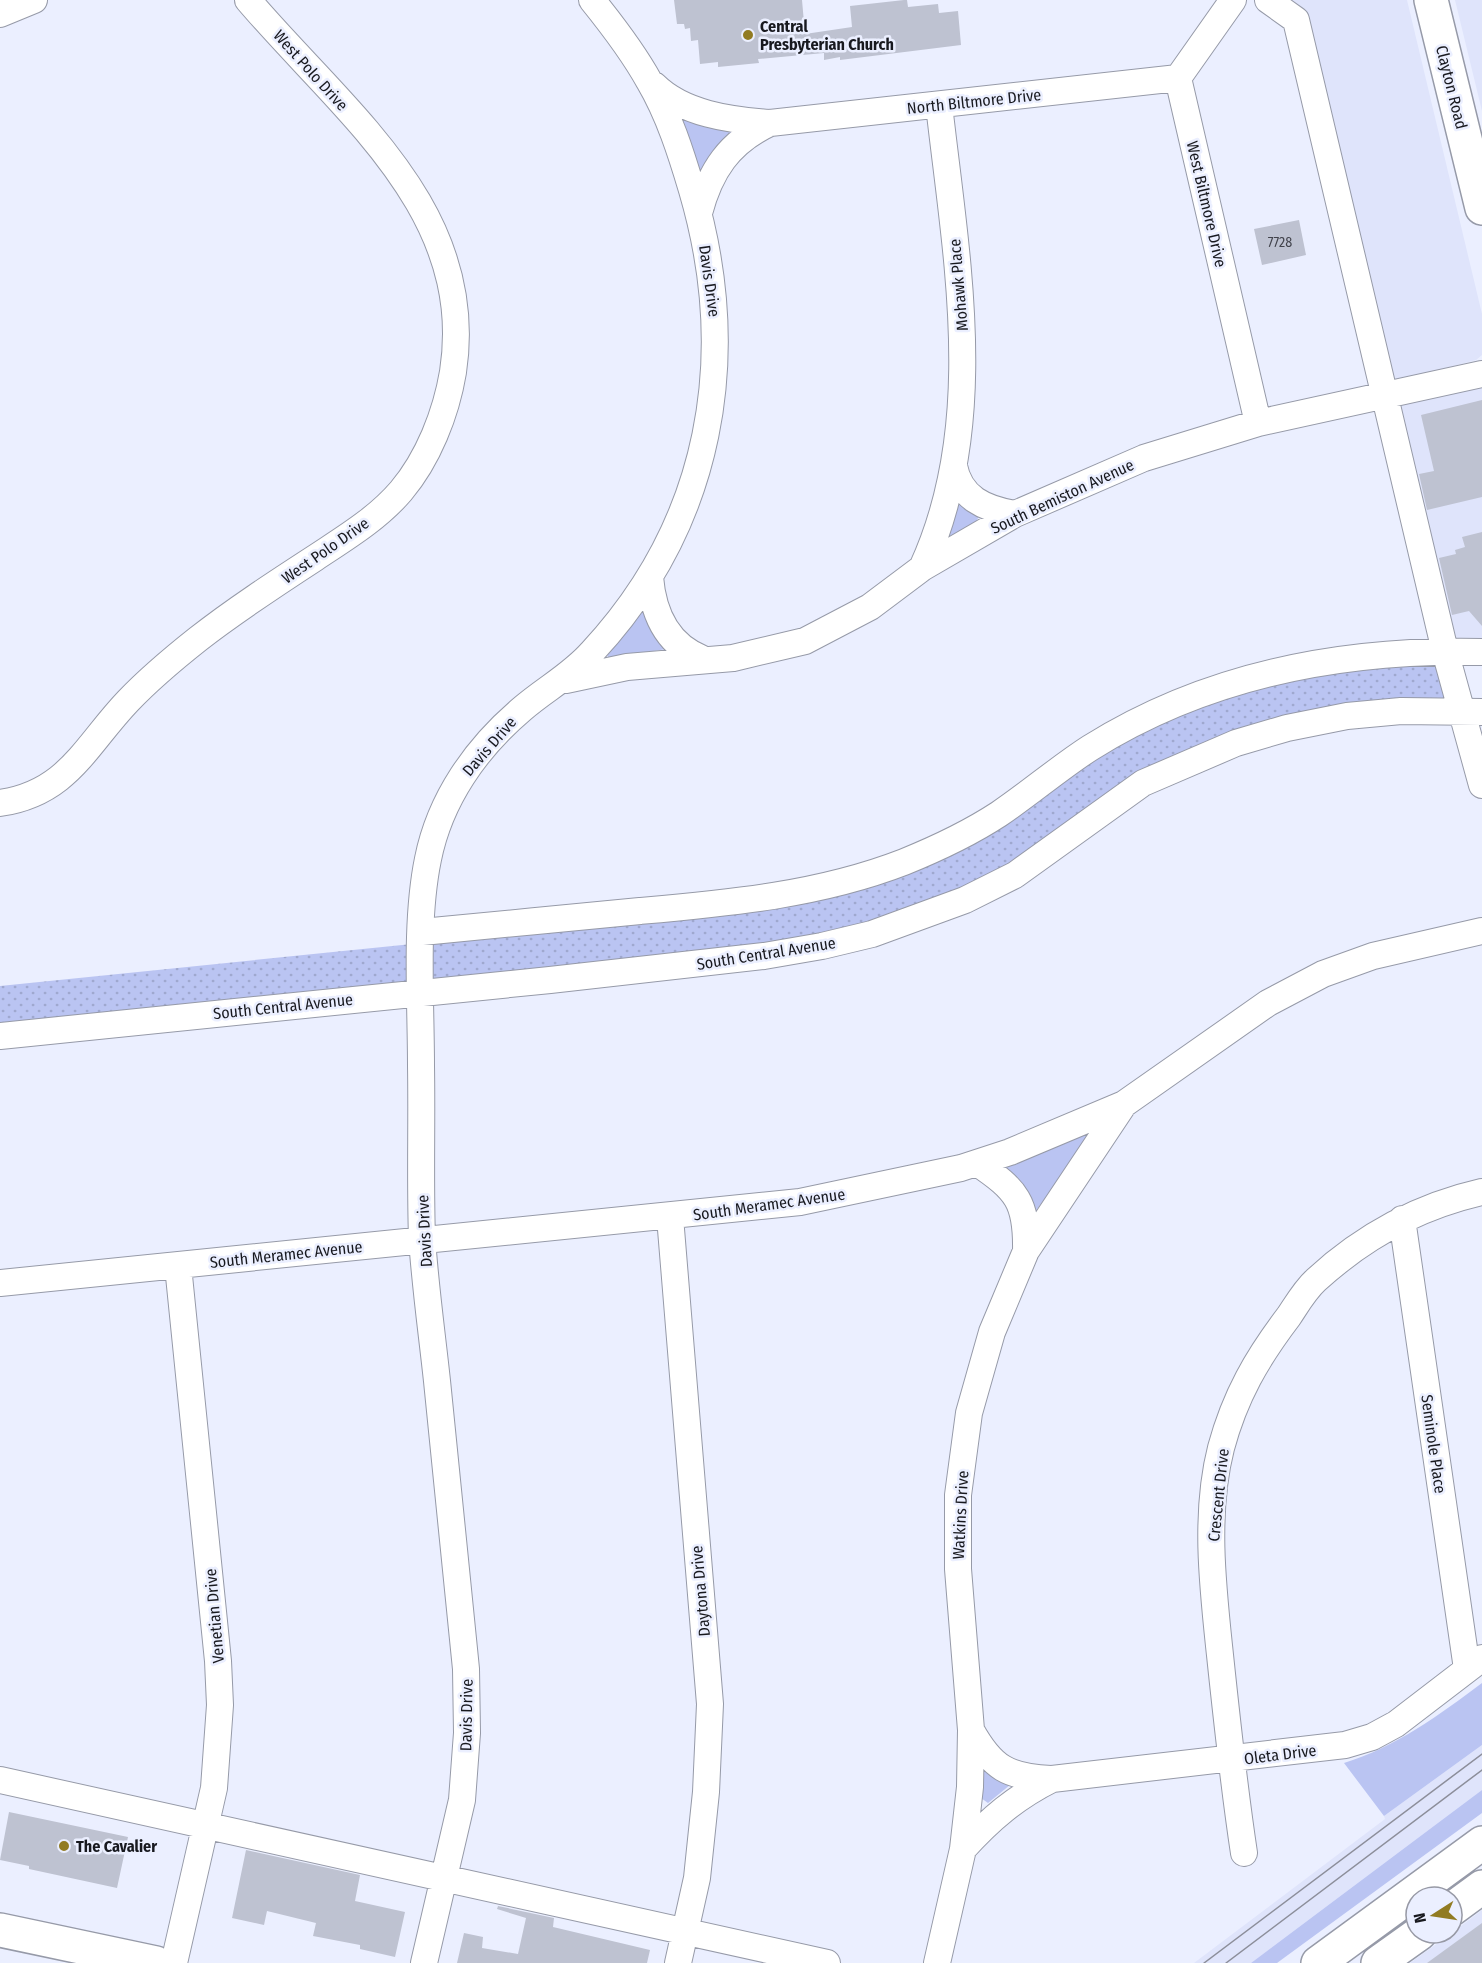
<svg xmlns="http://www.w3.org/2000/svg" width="1482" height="1963" font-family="'Fira Sans Condensed',sans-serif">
	<defs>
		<pattern id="park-dots" width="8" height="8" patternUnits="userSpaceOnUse" patternTransform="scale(1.5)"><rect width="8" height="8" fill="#bac4f2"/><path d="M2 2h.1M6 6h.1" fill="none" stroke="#9fa8cf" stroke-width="1.8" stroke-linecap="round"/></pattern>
	</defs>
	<rect width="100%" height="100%" fill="#ebefff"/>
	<path fill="#dfe4fb" d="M1279,0H1407L1482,314V355L1476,360L1388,383Z
		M1455,0H1482V111Z
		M1482,382V643L1449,642L1392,403Z
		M1482,1745V1790L1251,1963H1194L1385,1819L1384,1816Z
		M1482,1910V1963H1410L1452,1933Z"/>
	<path fill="#bac4f2" d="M679,116L737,127L704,171H699Z
		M957,497L979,516L976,522L949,539L944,535Z
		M642,611L667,649L608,658L607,652Z
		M1085,1133L1090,1137L1035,1212L1005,1168L1009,1164Z
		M1482,1683V1745L1384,1816L1344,1763C1396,1747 1439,1715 1482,1683Z
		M987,1768L1010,1785L988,1803L981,1798L983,1773Z
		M1482,1790V1813L1277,1963H1251Z"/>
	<path fill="url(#park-dots)" d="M1445,651L1462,712L1236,743L1057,846L872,934L0,1036V986L422,943L853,878L1225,685Z"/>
	<path fill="#bec2d1" d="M674,0H802L805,34L852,27L850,6L904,0H907L908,7L938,4L939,13L958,11L961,45L840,60V57L824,60V53L758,59L759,63L718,67V62L700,64L698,40L691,41L690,28L685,29L684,24H677Z
		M1299,220L1306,255L1262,265L1254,229Z
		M1482,400V497L1427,510L1419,474L1434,471L1421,415Z
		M1482,532V626L1469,611L1452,615L1439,558L1456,554L1455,550L1465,547L1462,537Z
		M9,1812L128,1837L117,1888L29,1869V1866L0,1860Z
		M246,1850L360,1875L355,1901L405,1912L395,1957L360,1949V1945L313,1936L316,1923L267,1911L264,1925L232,1918Z
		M498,1906L554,1918L553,1927L650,1950L647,1963H457L464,1933L483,1937L482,1948L518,1954L526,1918L497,1909Z
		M1482,1923V1963H1427Z"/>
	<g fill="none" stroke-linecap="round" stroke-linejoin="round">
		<g stroke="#969aa8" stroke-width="28">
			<path id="minor" d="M1233,0L1178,78L1258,423
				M1268,0L1296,20L1445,651L1482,785
				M0,14L34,0
				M654,85C683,114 730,120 770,123L1178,78
				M699,213C710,171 729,142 770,123
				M954,466C960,498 985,509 1015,514
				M922,568C989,423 956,257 939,105
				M650,577C653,614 667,645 703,659
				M566,680L627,667L733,658L805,641L870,607L922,568L1015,514L1144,458L1258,423L1482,374
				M0,803C68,793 85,746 128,701C149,679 174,658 198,639C235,610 275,584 315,558C345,538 377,519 401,491C428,459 446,414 453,372C478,210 342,111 248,0
				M422,932C495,925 567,918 640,911C729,903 819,895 904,862C936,849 970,833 999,814C1030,793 1059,768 1090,748C1208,674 1345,649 1482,652
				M0,1036L550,980L764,956L822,946L872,934L965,900L1015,875L1143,783L1236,743L1287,728L1347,716L1401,711L1482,712
				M977,1163C1017,1190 1027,1202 1026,1251
				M670,1217L710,1704L706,1792L697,1878L678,1963
				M1402,1219L1467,1669
				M0,1283L800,1202L961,1168L1010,1152L1124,1104L1268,1003L1323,974L1373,956L1482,931
				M971,1730C992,1768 1008,1777 1051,1779
				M0,1780L827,1963
				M963,1849C990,1819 1016,1797 1052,1779L1345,1745L1372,1737L1396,1724L1482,1658
				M1244,1853C1234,1787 1227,1722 1220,1655C1213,1589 1204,1514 1221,1448C1235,1396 1257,1358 1289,1316C1297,1304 1305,1290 1316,1280C1363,1237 1420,1206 1482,1192
				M174,1963L214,1788L220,1705L218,1661L178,1266
				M424,1963L462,1800L467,1733L466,1669C456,1573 447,1477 437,1381C432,1334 425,1285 422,1238C420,1181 422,1123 421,1066C421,1001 415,922 428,859C440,799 476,748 522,709C545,689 572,675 592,652C712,523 741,357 692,190C681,153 669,115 649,81C633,52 613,26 592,0
				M937,1963L963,1849L970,1787L971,1730L958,1569V1495L969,1413L992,1332L1026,1251L1124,1104"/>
		</g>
		<g stroke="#969aa8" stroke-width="36">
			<path id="major" d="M1431,0L1482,208
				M0,1930L156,1963"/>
		</g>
		<g stroke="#969aa8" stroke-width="36">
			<path id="highway" d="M1452,1909L1482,1887
				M1318,1963L1482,1843
				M1378,1963L1420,1933"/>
		</g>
		<use href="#minor" stroke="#fff" stroke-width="26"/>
		<use href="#major" stroke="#fff" stroke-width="33"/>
		<use href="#highway" stroke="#fff" stroke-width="33"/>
		<path stroke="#8c8e9a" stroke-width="1.5" d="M1204,1963L1482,1754
			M1226,1963L1482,1770"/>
	</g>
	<g fill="#917b22" stroke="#ebefff" stroke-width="2">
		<circle cx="748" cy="35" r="6"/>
		<circle cx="64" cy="1846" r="6"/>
	</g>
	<g text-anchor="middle" stroke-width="5" stroke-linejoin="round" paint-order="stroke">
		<g font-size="14" fill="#42434c">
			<text x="1280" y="247">7728</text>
		</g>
		<g font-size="16" font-weight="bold" fill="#18191f" stroke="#ebefff" text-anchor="start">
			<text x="760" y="32">Central<tspan x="760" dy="18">Presbyterian Church</tspan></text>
			<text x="76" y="1852">The Cavalier</text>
		</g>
		<g font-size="16" fill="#18191f" stroke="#ebefff">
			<text transform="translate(311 70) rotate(48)" y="6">West Polo Drive</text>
			<text transform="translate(1452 87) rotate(76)" y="6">Clayton Road</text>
			<text transform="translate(974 101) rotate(-6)" y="6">North Biltmore Drive</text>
			<text transform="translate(1207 204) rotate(77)" y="6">West Biltmore Drive</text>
			<text transform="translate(710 281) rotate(82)" y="6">Davis Drive</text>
			<text transform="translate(958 285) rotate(-95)" y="6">Mohawk Place</text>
			<text transform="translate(1062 496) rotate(-25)" y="6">South Bemiston Avenue</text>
			<text transform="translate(325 550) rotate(-35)" y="6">West Polo Drive</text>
			<text transform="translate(489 746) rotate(-49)" y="6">Davis Drive</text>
			<text transform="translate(766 953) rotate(-9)" y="6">South Central Avenue</text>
			<text transform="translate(283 1006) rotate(-6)" y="6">South Central Avenue</text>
			<text transform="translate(769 1204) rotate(-8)" y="6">South Meramec Avenue</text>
			<text transform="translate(424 1231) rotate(-93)" y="6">Davis Drive</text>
			<text transform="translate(286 1254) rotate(-6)" y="6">South Meramec Avenue</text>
			<text transform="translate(1434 1444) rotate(82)" y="6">Seminole Place</text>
			<text transform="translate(1218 1495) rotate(-84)" y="6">Crescent Drive</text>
			<text transform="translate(960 1515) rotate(-87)" y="6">Watkins Drive</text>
			<text transform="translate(700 1591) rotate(-95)" y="6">Daytona Drive</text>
			<text transform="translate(214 1616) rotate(-95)" y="6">Venetian Drive</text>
			<text transform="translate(466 1715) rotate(-89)" y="6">Davis Drive</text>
			<text transform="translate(1280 1754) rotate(-7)" y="6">Oleta Drive</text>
		</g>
	</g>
	<g transform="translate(1434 1915) rotate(258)"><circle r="28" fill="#ebefff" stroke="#9799a5" stroke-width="1.5"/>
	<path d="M0-4.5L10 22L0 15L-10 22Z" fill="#917b22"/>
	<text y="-9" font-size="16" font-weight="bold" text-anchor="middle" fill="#18191f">N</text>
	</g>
</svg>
